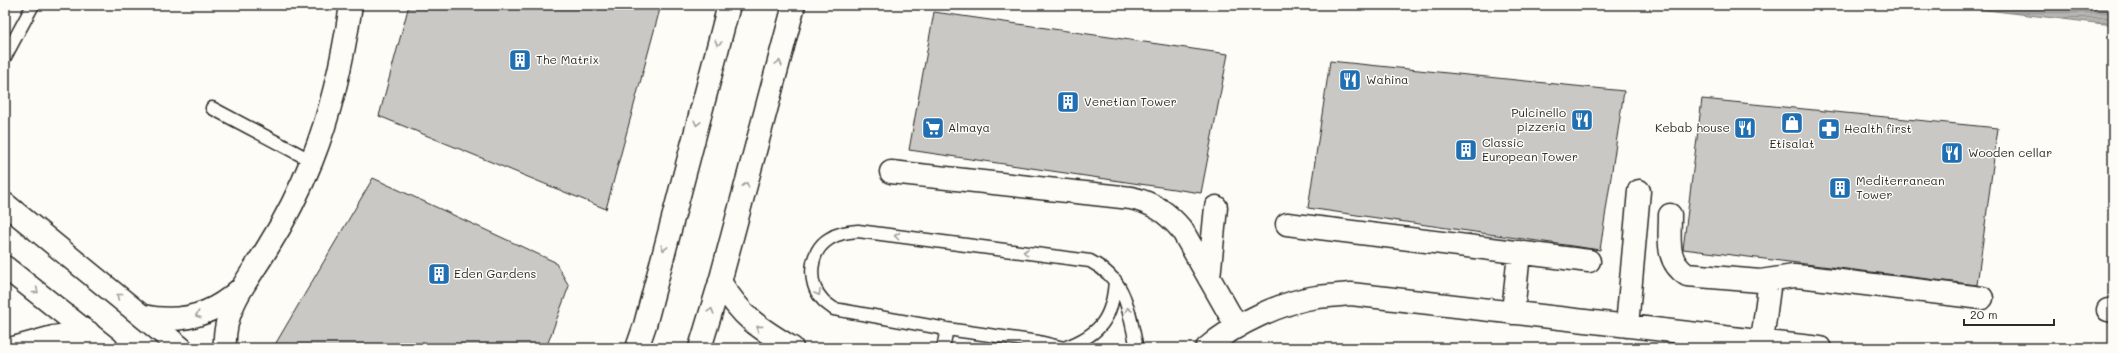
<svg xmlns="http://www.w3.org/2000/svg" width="2118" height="353" font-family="Mali,sans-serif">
	<defs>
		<pattern id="water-rules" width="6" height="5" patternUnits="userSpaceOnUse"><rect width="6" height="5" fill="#b5b4b1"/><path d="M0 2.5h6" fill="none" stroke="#939390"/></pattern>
	</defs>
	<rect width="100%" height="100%" fill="#fdfcf7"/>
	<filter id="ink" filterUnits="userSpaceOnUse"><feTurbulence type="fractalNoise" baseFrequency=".025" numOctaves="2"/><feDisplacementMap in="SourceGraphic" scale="8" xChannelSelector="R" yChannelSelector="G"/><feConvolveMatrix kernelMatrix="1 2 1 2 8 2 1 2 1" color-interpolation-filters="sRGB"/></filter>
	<g filter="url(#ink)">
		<path fill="url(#water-rules)" stroke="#7e7d7b" d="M1944,5H2113V25Z"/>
		<path fill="#c9c8c4" stroke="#2b2b2b" d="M409,5H661L606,209L379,116Z
			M934,12L1228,54L1201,193L909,150Z
			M1330,61L1624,91L1600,250L1308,208Z
			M1702,99L1998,128L1977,285L1683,249Z
			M373,178L555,262L569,286L546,348H273Z"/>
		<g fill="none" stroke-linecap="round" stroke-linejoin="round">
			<g stroke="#2b2b2b" stroke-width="15">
				<path id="service" d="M5,57L33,5
					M212,108L312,161
					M943,348L947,329
					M1064,348L1039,342L947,329L834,309C830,306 825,303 822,299C807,283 809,251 829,239C838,233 847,232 858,231L1090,261C1128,281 1128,310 1137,348
					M1064,348C1100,335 1113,318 1115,280"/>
			</g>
			<g stroke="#2b2b2b" stroke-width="25">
				<path id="minor" d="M891,172L1131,198C1153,203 1167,212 1182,230L1237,327
					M1670,215C1670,239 1665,261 1687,275L1760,281L1794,276L1807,277L1982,298
					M1287,224L1589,261
					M1209,278L1216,207
					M720,282C743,318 756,326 792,348
					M2108,310L2113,311
					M1513,313L1519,252
					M143,316C180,324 211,316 238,291
					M1627,326L1639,191
					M1762,341L1770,280
					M13,348L53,337L88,332
					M225,348C222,308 249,279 268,247C285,220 300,190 312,160C332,110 343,59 351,5
					M1207,348C1234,324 1282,302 1317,297C1328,296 1340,295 1351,294L1820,348"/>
			</g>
			<g stroke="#2b2b2b" stroke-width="25">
				<path id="tertiary" d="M5,204L181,348
					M5,267L107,348"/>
			</g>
			<g stroke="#2b2b2b" stroke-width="25">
				<path id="secondary" d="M637,348L645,325L729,5
					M700,348L720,282L794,5"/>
			</g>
			<use href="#service" stroke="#fdfcf7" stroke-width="12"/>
			<use href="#minor" stroke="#fdfcf7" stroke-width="22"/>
			<use href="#tertiary" stroke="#fdfcf7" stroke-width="22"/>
			<use href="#secondary" stroke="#fdfcf7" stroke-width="22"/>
		</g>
		<defs><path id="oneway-chevron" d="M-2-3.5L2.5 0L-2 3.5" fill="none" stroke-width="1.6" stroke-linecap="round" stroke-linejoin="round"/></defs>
		<g stroke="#9e9e9b">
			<use href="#oneway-chevron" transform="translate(718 43) rotate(105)"/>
			<use href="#oneway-chevron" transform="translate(779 63) rotate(-75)"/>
			<use href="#oneway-chevron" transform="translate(697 123) rotate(104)"/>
			<use href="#oneway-chevron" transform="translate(746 185) rotate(-75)"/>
			<use href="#oneway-chevron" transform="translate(897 236) rotate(-173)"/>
			<use href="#oneway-chevron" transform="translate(664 248) rotate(104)"/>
			<use href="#oneway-chevron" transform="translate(1026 252) rotate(-173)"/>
			<use href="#oneway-chevron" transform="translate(36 291) rotate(38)"/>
			<use href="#oneway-chevron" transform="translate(818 293) rotate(60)"/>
			<use href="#oneway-chevron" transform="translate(119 296) rotate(-141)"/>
			<use href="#oneway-chevron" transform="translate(1128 310) rotate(-103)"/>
			<use href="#oneway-chevron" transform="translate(711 311) rotate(-73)"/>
			<use href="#oneway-chevron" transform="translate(198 315) rotate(162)"/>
			<use href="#oneway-chevron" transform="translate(759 328) rotate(-143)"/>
		</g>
	</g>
	<defs>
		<g id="building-square" transform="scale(1.15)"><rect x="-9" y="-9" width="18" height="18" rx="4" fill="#1f6fb2" stroke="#fdfcf7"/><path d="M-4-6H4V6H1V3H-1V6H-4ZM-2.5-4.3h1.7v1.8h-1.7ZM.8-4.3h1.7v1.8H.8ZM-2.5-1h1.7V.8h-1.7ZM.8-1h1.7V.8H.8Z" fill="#fff"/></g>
		<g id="restaurant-square" transform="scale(1.15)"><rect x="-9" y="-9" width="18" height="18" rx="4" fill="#1f6fb2" stroke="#fdfcf7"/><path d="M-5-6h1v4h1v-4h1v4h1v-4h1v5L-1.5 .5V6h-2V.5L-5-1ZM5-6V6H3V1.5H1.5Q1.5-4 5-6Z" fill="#fff"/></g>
		<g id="shop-square" transform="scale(1.15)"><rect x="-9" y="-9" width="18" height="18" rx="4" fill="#1f6fb2" stroke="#fdfcf7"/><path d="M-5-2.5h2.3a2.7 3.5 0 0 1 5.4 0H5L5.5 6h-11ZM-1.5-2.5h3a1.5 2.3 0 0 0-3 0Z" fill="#fff"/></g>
		<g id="supermarket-square" transform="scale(1.15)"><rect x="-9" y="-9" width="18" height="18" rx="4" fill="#1f6fb2" stroke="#fdfcf7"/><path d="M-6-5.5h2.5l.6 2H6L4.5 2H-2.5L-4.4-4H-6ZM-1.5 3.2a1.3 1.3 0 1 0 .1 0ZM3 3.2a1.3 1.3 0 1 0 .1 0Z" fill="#fff"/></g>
		<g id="pharmacy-square" transform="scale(1.15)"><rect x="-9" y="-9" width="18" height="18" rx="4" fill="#1f6fb2" stroke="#fdfcf7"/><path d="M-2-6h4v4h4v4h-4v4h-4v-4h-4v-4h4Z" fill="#fff"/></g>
	</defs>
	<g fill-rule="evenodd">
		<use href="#building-square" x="520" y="60"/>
		<use href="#restaurant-square" x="1350" y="80"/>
		<use href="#building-square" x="1068" y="102"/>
		<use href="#restaurant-square" x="1582" y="120"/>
		<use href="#shop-square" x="1792" y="123"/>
		<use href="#supermarket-square" x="933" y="128"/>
		<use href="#restaurant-square" x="1745" y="128"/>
		<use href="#pharmacy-square" x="1829" y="129"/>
		<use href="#building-square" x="1466" y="150"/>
		<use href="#restaurant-square" x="1952" y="153"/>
		<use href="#building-square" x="1840" y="188"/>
		<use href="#building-square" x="439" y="274"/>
	</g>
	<g text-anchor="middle" stroke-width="3" stroke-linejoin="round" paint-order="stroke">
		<g font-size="12" fill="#2b2b2b" stroke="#fdfcf7" text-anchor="start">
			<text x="536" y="64">The Matrix</text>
			<text x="1366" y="84">Wahina</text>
			<text x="1084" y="106">Venetian Tower</text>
			<text x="1566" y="117" text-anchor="end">Pulcinello<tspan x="1566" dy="14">pizzeria</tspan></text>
			<text x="948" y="132">Almaya</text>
			<text x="1730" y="132" text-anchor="end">Kebab house</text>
			<text x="1844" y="133">Health first</text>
			<text x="1482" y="147">Classic<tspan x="1482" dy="14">European Tower</tspan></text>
			<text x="1792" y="148" text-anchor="middle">Etisalat</text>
			<text x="1968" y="157">Wooden cellar</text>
			<text x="1856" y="185">Mediterranean<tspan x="1856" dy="14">Tower</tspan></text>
			<text x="454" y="278">Eden Gardens</text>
		</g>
	</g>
	<rect width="2118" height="353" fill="none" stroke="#fdfcf7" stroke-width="20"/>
	<rect x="10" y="10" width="2098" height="333" fill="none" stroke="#2b2b2b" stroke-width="1.5" filter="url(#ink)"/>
	<path d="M1964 319v6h90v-6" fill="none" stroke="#2b2b2b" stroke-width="2"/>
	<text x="1970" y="319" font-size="12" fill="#2b2b2b" stroke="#fdfcf7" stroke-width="3" paint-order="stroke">20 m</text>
</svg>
